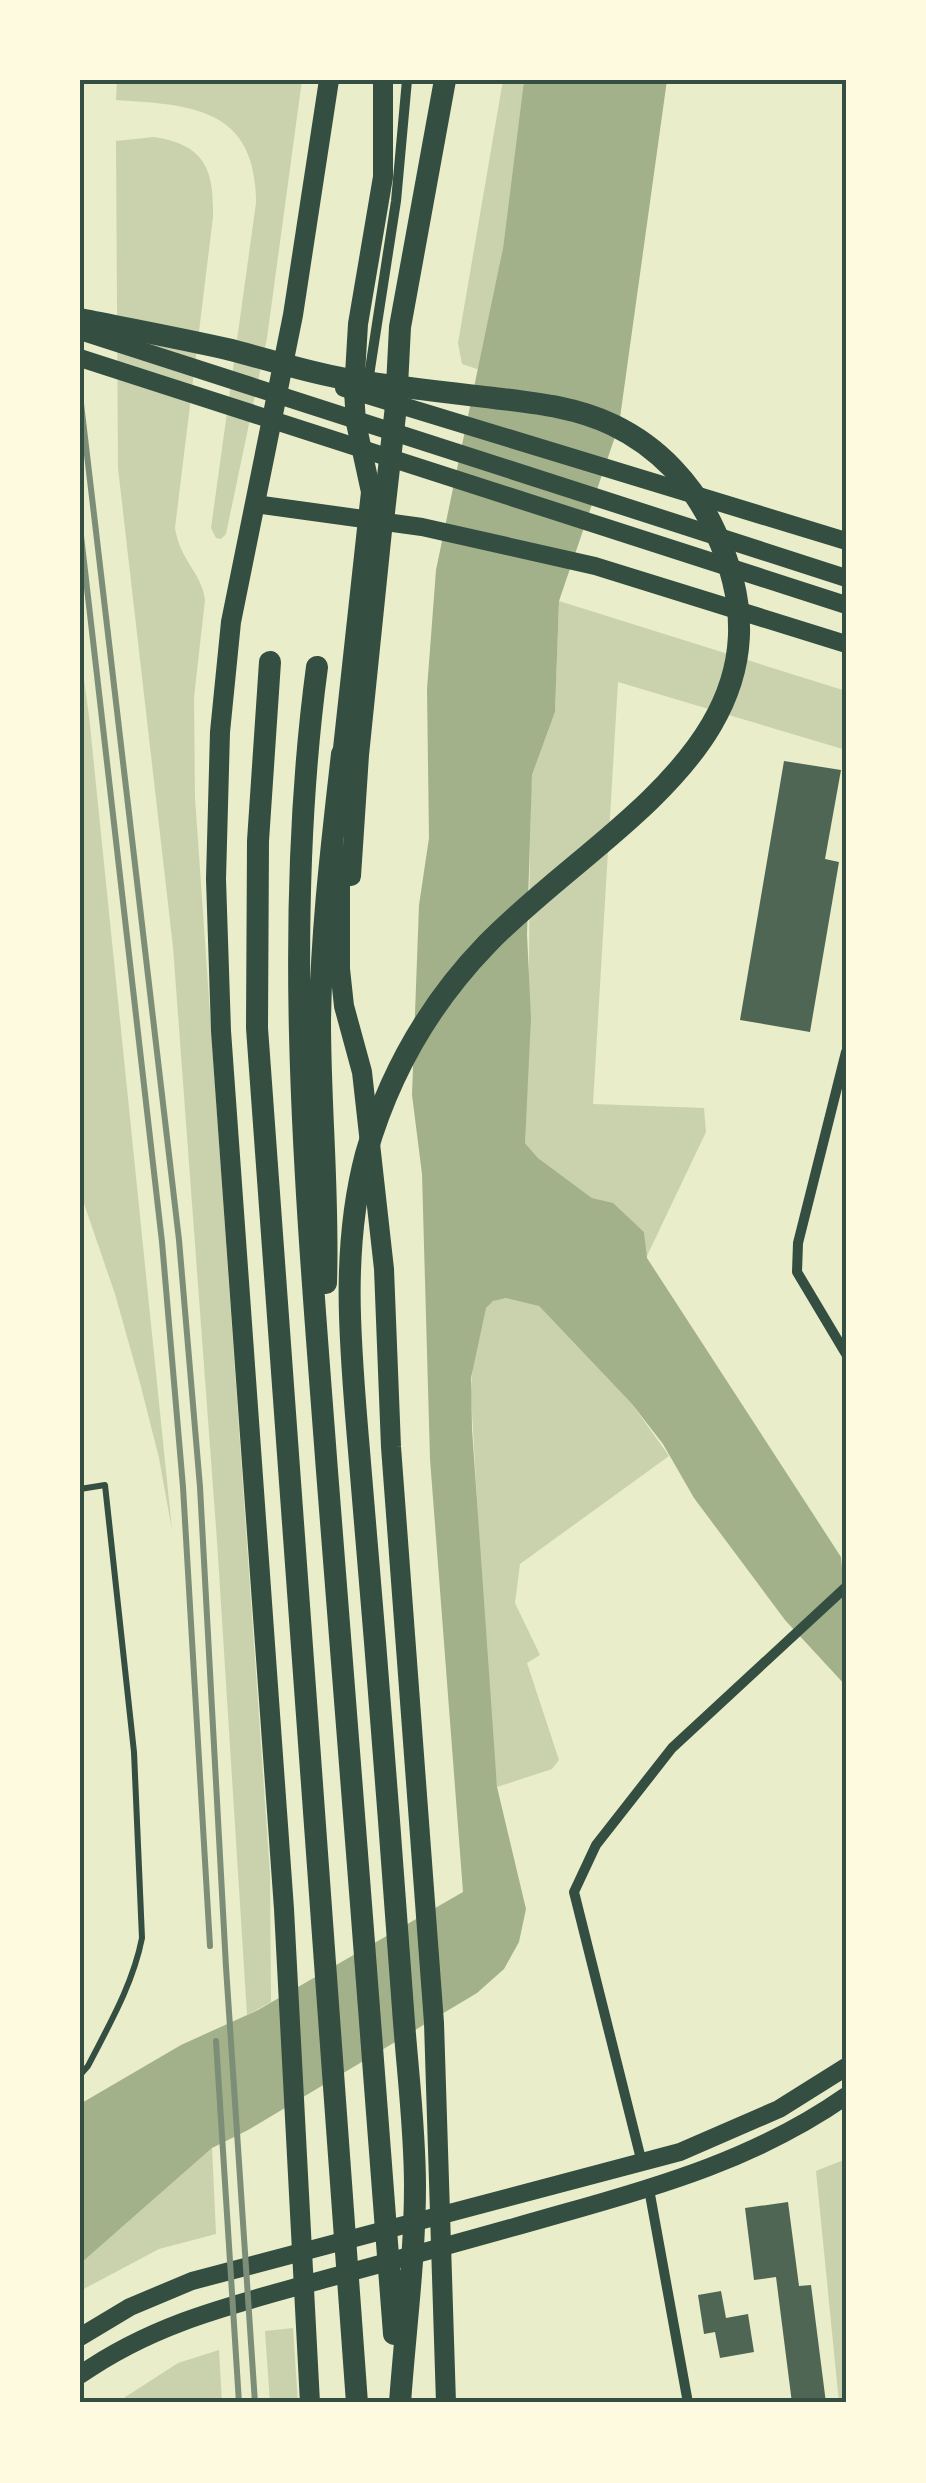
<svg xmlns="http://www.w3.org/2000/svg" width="926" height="2483" font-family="Ubuntu,sans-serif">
	<rect width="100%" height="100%" fill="#e9edc9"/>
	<path fill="#cad2ad" d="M117,80H302L267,338L226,534L221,539L216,538L211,528L256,203C256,108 193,105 116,100Z
		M503,80H524L503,248L480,370L462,364L458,343Z
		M154,137C205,145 214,169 213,217L175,528C180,561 202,573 205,600L194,697L195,798L270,1874L271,2002L247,2015L217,1541L173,947L118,468L116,141Z
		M559,601L846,691V750L618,682L593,1104L704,1108L706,1132L646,1258L644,1232L613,1204L592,1198L538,1158L525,1143L524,1131C531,1018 528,904 531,790L532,775L555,712Z
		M80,650L89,716L172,1530L159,1458L140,1383L115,1294L80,1192Z
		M512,1298L539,1306L632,1404L669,1456L520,1564L515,1603L540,1655L527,1663L559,1760L552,1769L497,1787L487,1677L471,1394C472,1374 475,1319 489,1304C494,1298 505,1298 512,1298Z
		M212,2148L216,2234L159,2249L80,2291V2264Z
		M846,2159V2403H839L816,2171Z
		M293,2328L298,2403H270L265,2331Z
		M219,2350L222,2403H116L178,2363Z"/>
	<path fill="#a3b18a" d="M524,80H667L619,425L559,601L555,712L532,775L527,934L531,1018L525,1143L538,1158L592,1198L613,1203L644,1232L647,1258L841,1557L846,1614V1686L785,1620L694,1498L663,1444L632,1404L539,1306L506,1298L493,1301L486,1308L471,1378L472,1429L497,1787L526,1909L519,1942L504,1969L477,1993L248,2130L212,2148L80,2264V2104L181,2045L258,2010L463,1892L430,1459L422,1174L412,1095L419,905L429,838L427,689L436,570L503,248Z"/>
	<path fill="#4f6655" d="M784,761L841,770L825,859L839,862L810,1032L740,1020Z
		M788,2202L799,2286L811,2285L826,2403H792L776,2277L754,2280L745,2208Z
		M721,2291L726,2318L748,2314L754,2352L720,2358L715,2332L704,2334L698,2295Z"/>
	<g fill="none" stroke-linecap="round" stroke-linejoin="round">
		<path stroke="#344e41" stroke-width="6" d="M80,1489L105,1485L134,1752L142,1938C133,1984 109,2025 88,2066L80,2075"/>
		<path stroke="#344e41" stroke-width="10" d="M368,382L396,201L407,80
			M846,1052L798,1243L797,1272L846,1354
			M642,2163L574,1892L596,1845L672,1748L846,1587
			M649,2189L688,2403"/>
		<path stroke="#344e41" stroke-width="18" d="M80,331L846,578
			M80,358L846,605
			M344,388L846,541
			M255,504L422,527L595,566L846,644
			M80,2337L130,2307L192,2281L680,2152L779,2109L846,2067
			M80,2375C154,2323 232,2305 318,2281C399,2259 480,2237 560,2214C661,2186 759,2157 846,2096"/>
		<path stroke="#344e41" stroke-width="20" d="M341,767L371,492L356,423L354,391L358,324L383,177V80
			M340,856V969L344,1006L362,1072L384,1269L391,1447L434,2023L446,2403
			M351,876L359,755L383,521
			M310,2403L284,1909L221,1031L216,879L220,732L231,622L293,315L329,80"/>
		<path stroke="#344e41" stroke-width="22" d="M80,319C129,329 178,338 227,349C267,359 305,372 346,379C395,387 445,392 494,398C535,403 576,407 613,425C659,447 694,485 715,531C810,733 601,826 487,944C429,1004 389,1074 366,1154C341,1248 350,1343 358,1439C363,1506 369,1574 375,1642C385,1764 394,1887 403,2009C407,2067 415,2127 415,2186C415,2258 405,2331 400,2403
			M383,521L396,406L400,327L445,80
			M270,662L258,841L257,1028L357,2403
			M317,667C281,934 307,1204 327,1471C350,1759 372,2046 394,2334
			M326,1283C329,1195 320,1109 320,1022C321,933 332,843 342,754"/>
		<path stroke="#7c8e77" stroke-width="6" d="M80,395L179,1240L200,1487L226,1967L255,2403
			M80,527L162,1242L183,1487L210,1946
			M216,2041L239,2403"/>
	</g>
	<rect width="926" height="2483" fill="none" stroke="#fefae0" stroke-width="165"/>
	<rect x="82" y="82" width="762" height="2318" fill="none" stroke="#344e41" stroke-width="4"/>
</svg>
